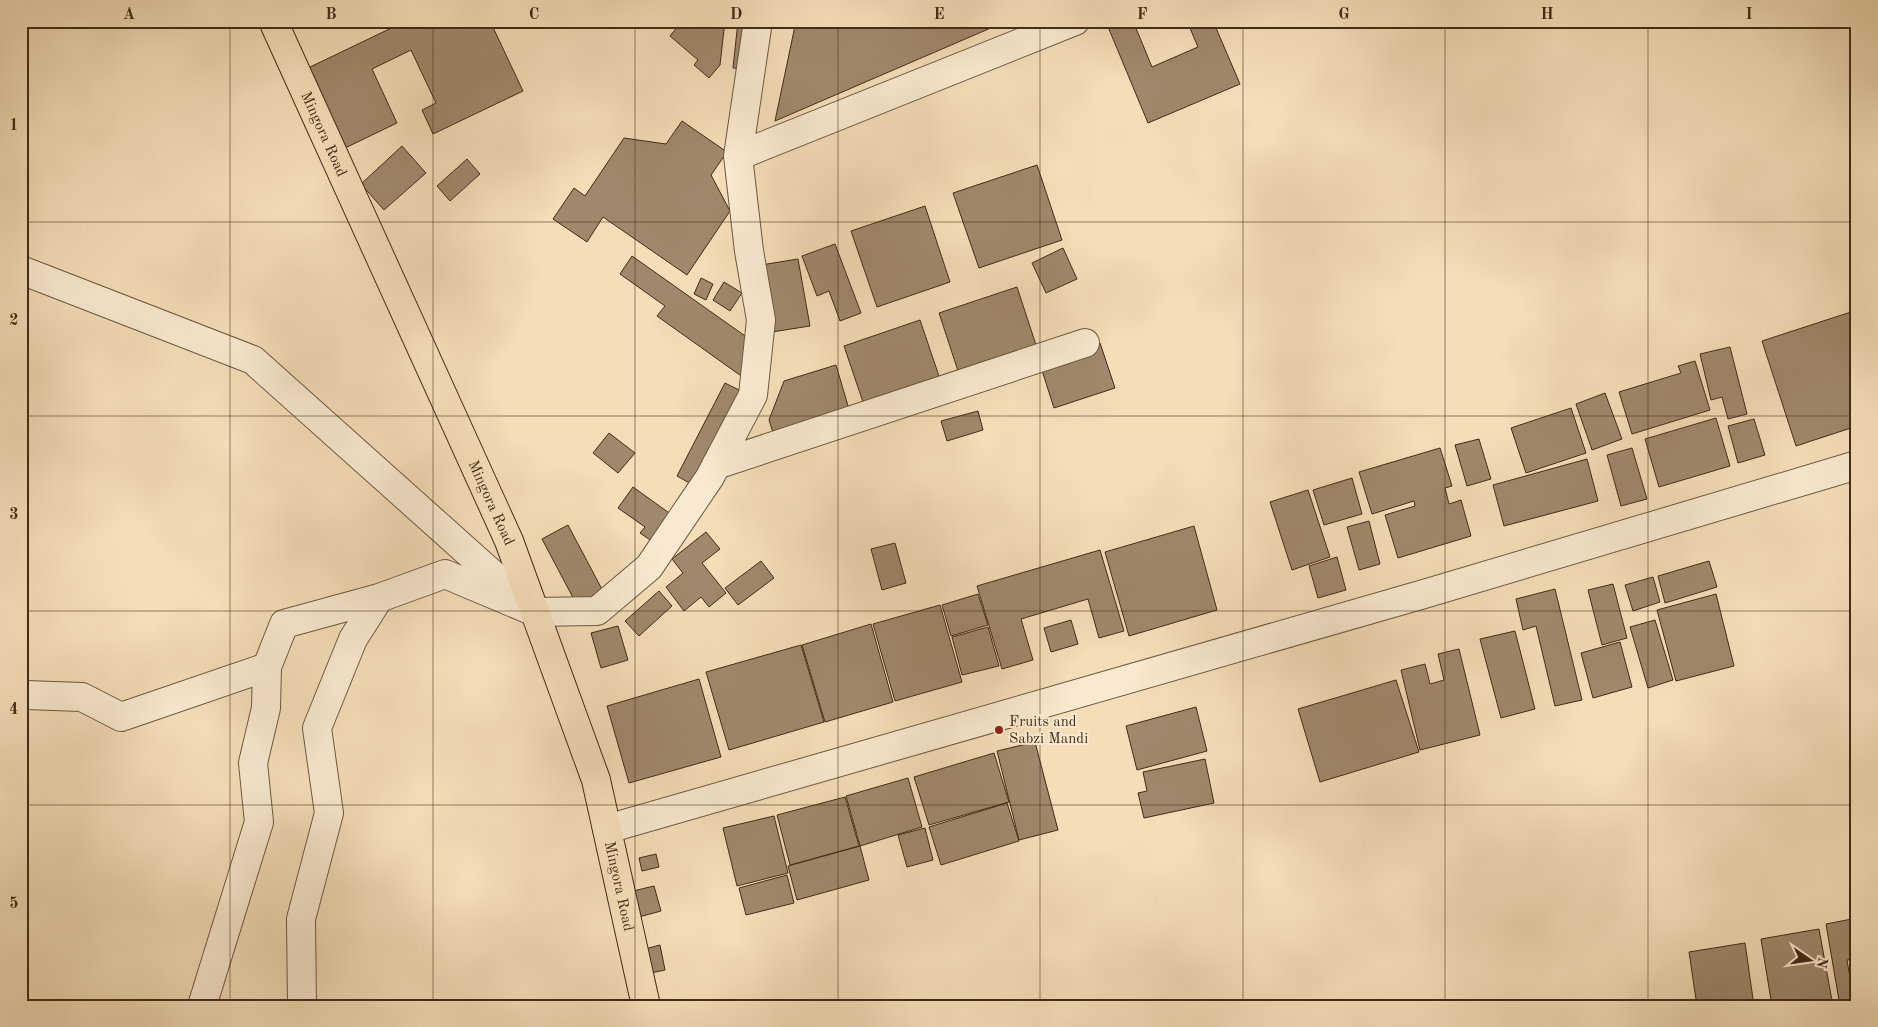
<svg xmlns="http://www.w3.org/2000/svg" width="1878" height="1027" font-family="'Old Standard TT',serif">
	<rect width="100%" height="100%" fill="#f4ddb7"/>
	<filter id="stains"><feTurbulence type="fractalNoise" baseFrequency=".004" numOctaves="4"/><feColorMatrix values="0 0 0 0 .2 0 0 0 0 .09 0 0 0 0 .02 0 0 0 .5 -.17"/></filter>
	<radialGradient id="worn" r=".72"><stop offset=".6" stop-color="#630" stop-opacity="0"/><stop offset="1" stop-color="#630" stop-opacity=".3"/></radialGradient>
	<path fill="#9f886b" stroke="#422b19" d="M406,21H490L523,91L433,134L422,110L436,103L411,50L372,69L397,123L345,148L308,68Z
		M682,21H725L720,65L709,78L694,65L698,60L670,36Z
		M738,21H752L747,69L733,68Z
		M796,21H1007L775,121Z
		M1133,21L1152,67L1198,47L1187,21H1213L1240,84L1148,123L1106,22Z
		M682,121L727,152L711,175L730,211L687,275L603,217L587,242L553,219L574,188L585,196L624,138L666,144Z
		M402,146L426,173L384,210L361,184Z
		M467,159L480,174L450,201L437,186Z
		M1037,165L1062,240L979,268L953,193Z
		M925,206L950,282L877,307L851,231Z
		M835,244L861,313L840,321L829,291L817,296L802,256Z
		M1063,248L1077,279L1046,293L1032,263Z
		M632,256L748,338L744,378L657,316L665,306L620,274Z
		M798,259L810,326L772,332L761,265Z
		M701,278L713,284L706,300L694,294Z
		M724,282L742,293L730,311L713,300Z
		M1017,287L1036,345L958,371L939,313Z
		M1857,310V426L1796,446L1762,341Z
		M920,320L941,382L865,408L844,346Z
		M1100,343L1115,388L1054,408L1040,364Z
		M1730,347L1747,414L1728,419L1722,397L1711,400L1700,354Z
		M1695,361L1710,410L1632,434L1619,392L1681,373L1678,366Z
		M836,365L851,416L775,439L769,420L784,381Z
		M725,383L741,391L693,485L677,476Z
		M1605,393L1622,439L1592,450L1576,404Z
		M1571,408L1586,453L1526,473L1511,428Z
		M978,411L983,430L947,441L941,421Z
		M1716,418L1730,466L1659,487L1645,439Z
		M1754,419L1765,455L1738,463L1728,426Z
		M609,433L635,453L618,473L593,453Z
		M1479,439L1491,479L1467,486L1455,445Z
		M1440,448L1452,486L1445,488L1449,504L1461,500L1471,536L1398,558L1385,515L1415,506L1414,501L1372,514L1359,472Z
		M1632,448L1647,499L1621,506L1607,455Z
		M1587,459L1598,501L1504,526L1493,485Z
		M1352,478L1362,514L1324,525L1313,490Z
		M633,487L672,515L653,542L640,533L645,527L618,508Z
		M1308,490L1330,557L1292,570L1270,502Z
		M1369,521L1380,564L1359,570L1347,527Z
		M568,525L605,595L579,609L542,539Z
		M1194,526L1217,610L1129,636L1105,552Z
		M706,532L720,549L702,563L726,593L709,607L701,597L684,611L666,587L683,573L672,559Z
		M895,543L906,583L882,590L871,549Z
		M1100,550L1124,631L1099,638L1088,599L1021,619L1033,660L1002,669L977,586Z
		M1337,557L1346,590L1318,598L1309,566Z
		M761,561L774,578L738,605L725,588Z
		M1709,561L1717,587L1665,603L1658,576Z
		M1653,577L1660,602L1633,611L1625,585Z
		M1613,584L1627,638L1602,645L1588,590Z
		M1555,589L1582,700L1555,706L1536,626L1523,630L1516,599Z
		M659,591L672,606L639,636L625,621Z
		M978,594L988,625L951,636L942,605Z
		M1716,594L1734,666L1676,681L1657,610Z
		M940,605L962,682L895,701L873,624Z
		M1071,620L1078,644L1051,652L1044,628Z
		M1655,620L1673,680L1648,688L1630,627Z
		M871,624L893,702L825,722L802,645Z
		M618,626L628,660L601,668L591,633Z
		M988,627L999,666L962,675L952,637Z
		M1515,631L1535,709L1501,718L1480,639Z
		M1620,642L1632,687L1593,698L1581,653Z
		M801,645L824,722L729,750L706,672Z
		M1459,649L1480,735L1420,750L1401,670L1425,664L1430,684L1444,680L1438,654Z
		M699,679L721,757L629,783L607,706Z
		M1396,680L1419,752L1320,782L1298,709Z
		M1196,707L1207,751L1137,770L1126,726Z
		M1035,742L1058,830L1019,840L997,751Z
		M994,753L1009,802L929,825L914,777Z
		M1205,759L1214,803L1144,818L1138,793L1147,791L1143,772Z
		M908,778L922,827L860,846L846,796Z
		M845,797L859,846L790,865L777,815Z
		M1007,803L1019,841L941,865L929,827Z
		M774,816L788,873L737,886L723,828Z
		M925,828L933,860L907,867L898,835Z
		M860,846L869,880L797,900L788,866Z
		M656,854L659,867L642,871L639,858Z
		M787,875L794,903L746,915L739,888Z
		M654,886L661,911L639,917L633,891Z
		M1857,918V959L1847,960L1855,1006H1840L1826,924Z
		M1819,929L1833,1006H1772L1761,939Z
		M1745,943L1754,1006H1697L1689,952Z
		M660,945L665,970L651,973L645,949Z"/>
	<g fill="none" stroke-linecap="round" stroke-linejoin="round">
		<g stroke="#6e5840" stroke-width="30">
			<path id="street" d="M738,156L1075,21
				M21,270L253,360L518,597
				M716,465L1085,343
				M21,697L26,695L82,697L121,717L267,667L284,624L379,598
				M607,829L1424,594L1857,465
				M202,1006L259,822L253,763L266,708L267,667
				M302,1006L301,919L329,813L317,728L353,639L379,598L445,574L535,612L597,611L649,567L710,477L753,395L761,320L749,251L738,156L758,21"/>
		</g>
		<g stroke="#422b19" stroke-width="30">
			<g id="highway">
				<path id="s1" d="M273,21L509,541L596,780L646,1006"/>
			</g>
		</g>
		<use href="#street" stroke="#f8e9d0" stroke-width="28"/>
		<use href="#highway" stroke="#f4ddb7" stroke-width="28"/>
	</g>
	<path fill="none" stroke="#422b19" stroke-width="1" stroke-opacity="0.55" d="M230,21V1006M433,21V1006M635,21V1006M838,21V1006M1040,21V1006M1243,21V1006M1445,21V1006M1648,21V1006M21,222H1857M21,416H1857M21,611H1857M21,805H1857"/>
	<circle fill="#8f2418" stroke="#f8e9d0" stroke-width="2" cx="999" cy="730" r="5"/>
	<g text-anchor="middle" stroke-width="4" stroke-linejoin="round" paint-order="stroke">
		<g font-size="15" fill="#422b19" stroke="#f8e9d0">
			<text dy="5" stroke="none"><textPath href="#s1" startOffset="124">Mingora Road</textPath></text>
			<text dy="5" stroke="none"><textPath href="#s1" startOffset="529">Mingora Road</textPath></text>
			<text dy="5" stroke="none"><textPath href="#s1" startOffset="934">Mingora Road</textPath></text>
		</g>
		<g font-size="15" fill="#422b19" stroke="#f8e9d0" text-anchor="start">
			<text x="1009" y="726">Fruits and<tspan x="1009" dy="17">Sabzi Mandi</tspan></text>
		</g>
	</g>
	<rect width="1878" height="1027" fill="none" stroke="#f4ddb7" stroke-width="55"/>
	<g transform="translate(1810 960) rotate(103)" stroke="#f8e9d0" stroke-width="4" paint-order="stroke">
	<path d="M0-4L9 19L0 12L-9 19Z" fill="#422b19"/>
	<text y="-8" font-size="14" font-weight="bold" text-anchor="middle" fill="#422b19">N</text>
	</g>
	<rect x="28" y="28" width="1822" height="972" fill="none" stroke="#422b19" stroke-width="2"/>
	<g font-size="16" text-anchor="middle" font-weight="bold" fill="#422b19">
		<text x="129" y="19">A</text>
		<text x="331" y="19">B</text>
		<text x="534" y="19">C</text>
		<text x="736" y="19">D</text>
		<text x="939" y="19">E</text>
		<text x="1142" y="19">F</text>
		<text x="1344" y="19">G</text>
		<text x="1547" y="19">H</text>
		<text x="1749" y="19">I</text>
		<text x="14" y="130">1</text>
		<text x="14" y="325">2</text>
		<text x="14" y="519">3</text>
		<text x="14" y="714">4</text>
		<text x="14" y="908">5</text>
	</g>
	<rect width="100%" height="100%" filter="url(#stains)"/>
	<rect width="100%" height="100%" fill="url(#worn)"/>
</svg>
